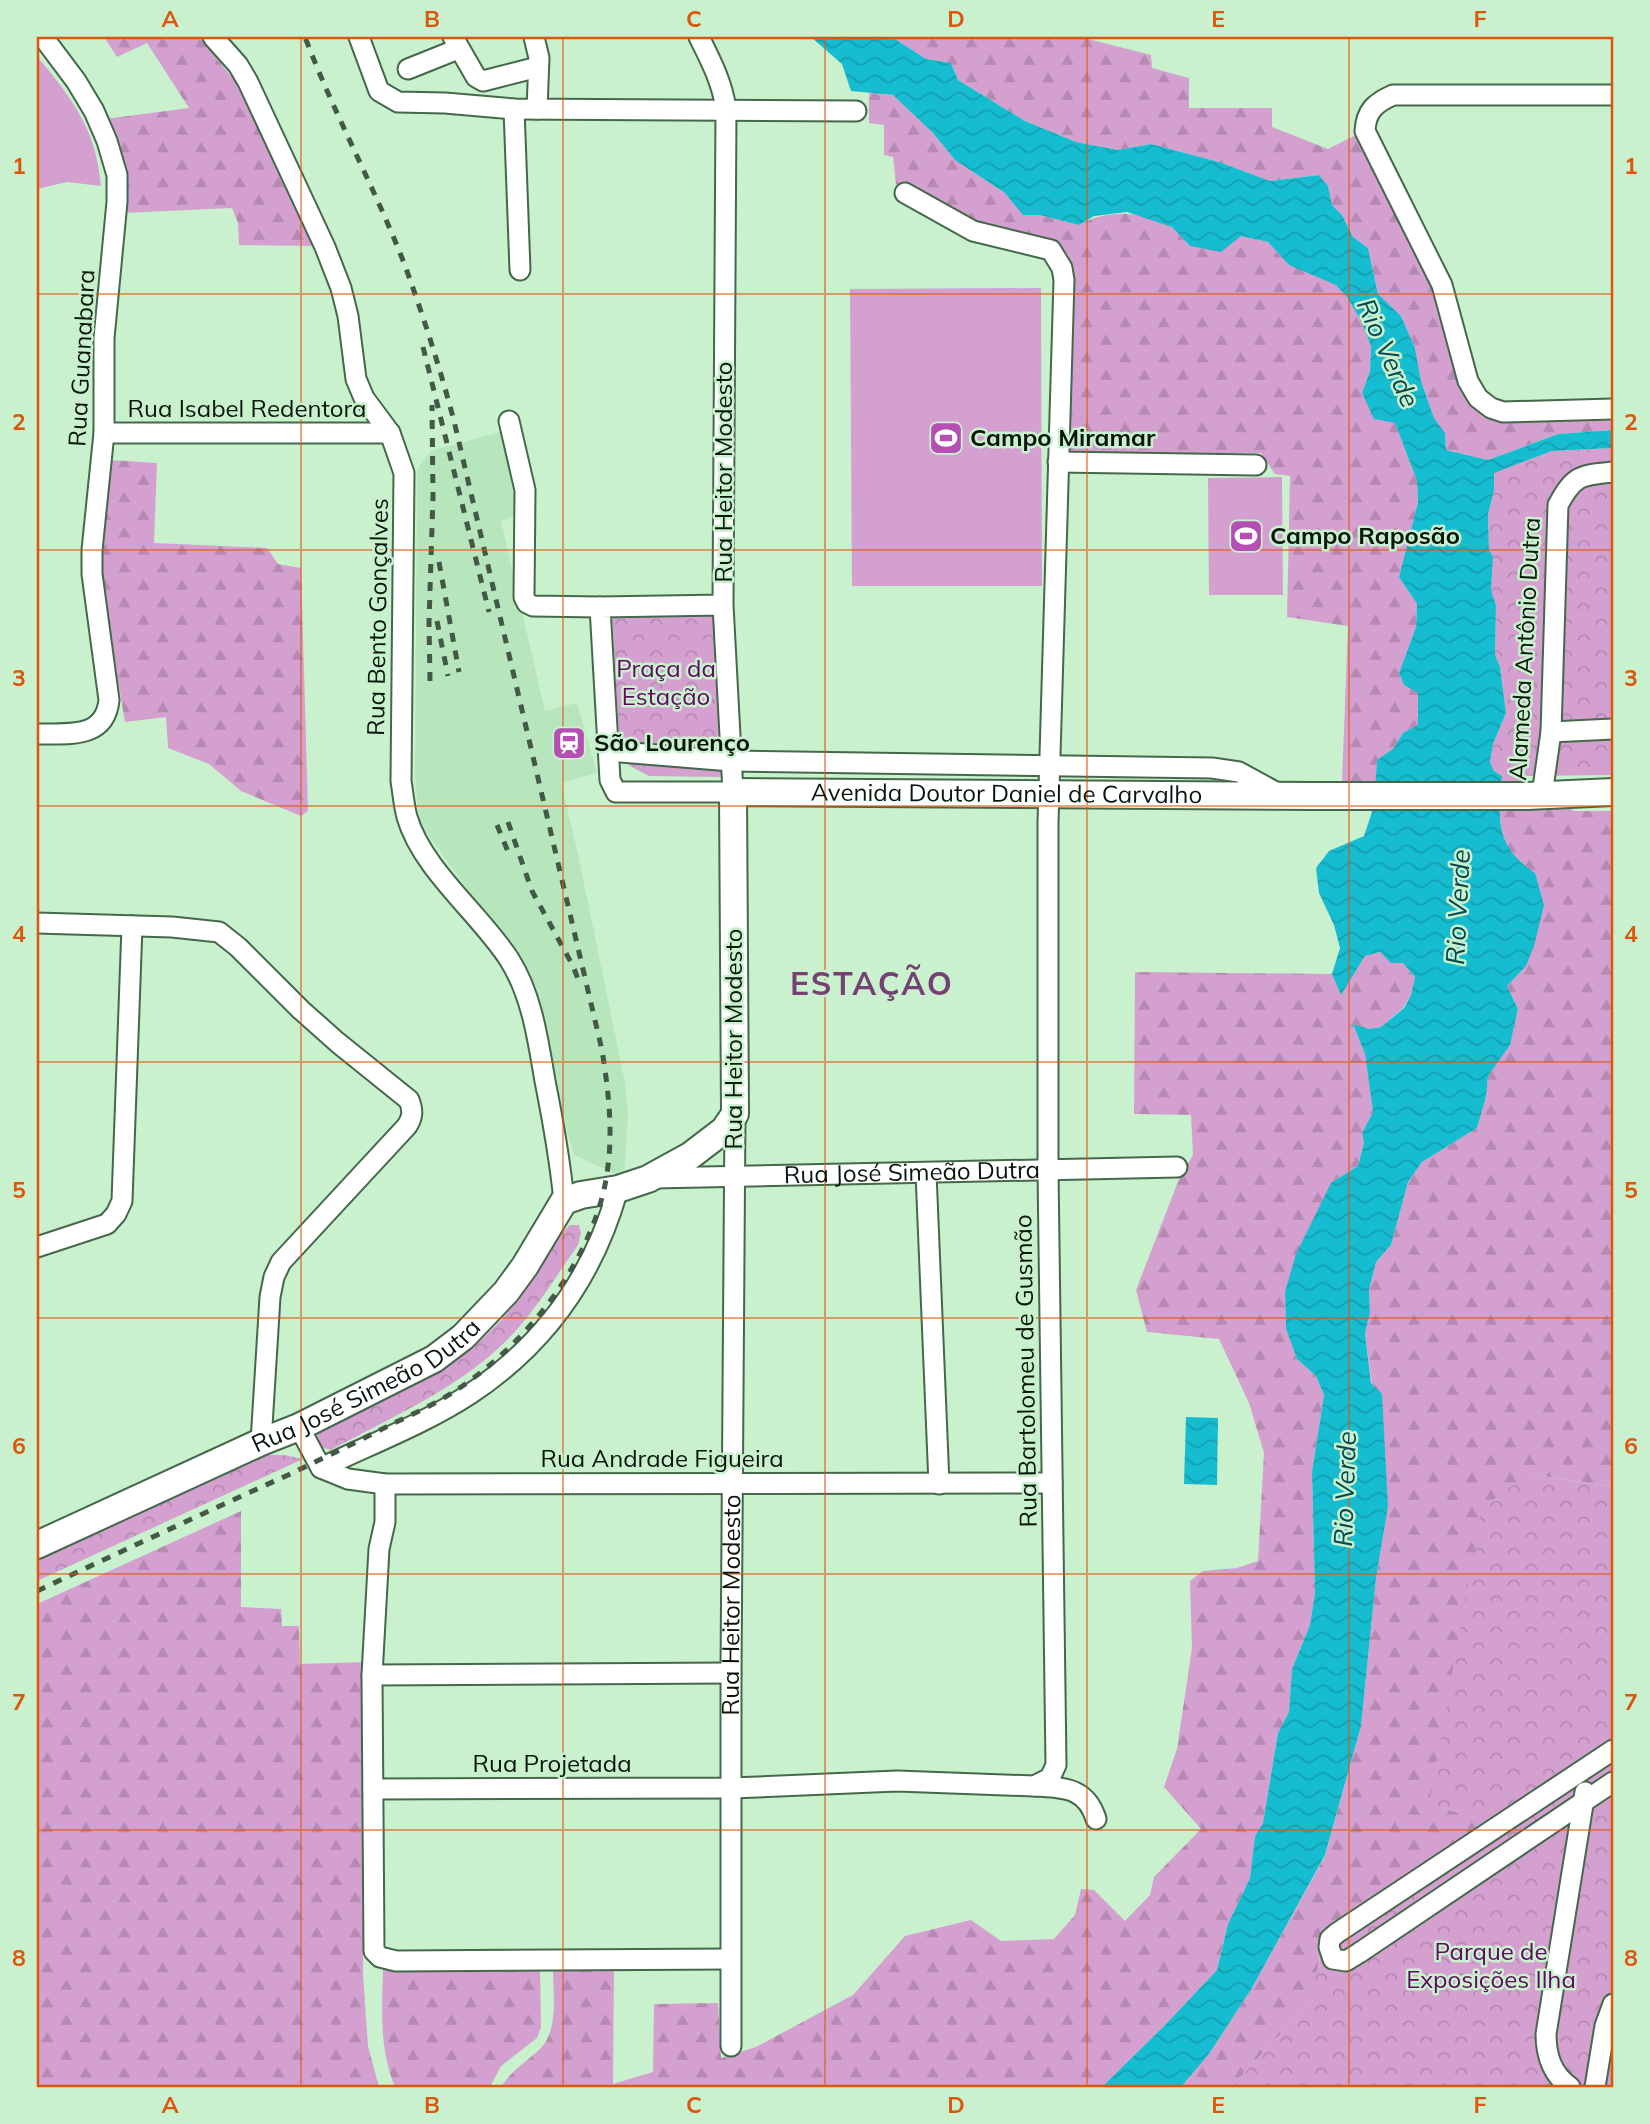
<svg xmlns="http://www.w3.org/2000/svg" width="1650" height="2124" font-family="Mulish,sans-serif">
	<defs>
		<pattern id="forest-firs" width="22" height="20" patternUnits="userSpaceOnUse" patternTransform="scale(1.75)"><rect width="22" height="20" fill="#d4a0d0"/><path d="M5 1l3.5 6h-7zM16 11l3.5 6h-7z" fill="#b589b1"/></pattern>
		<pattern id="park-crowns" width="20" height="18" patternUnits="userSpaceOnUse" patternTransform="scale(1.75)"><rect width="20" height="18" fill="#d4a0d0"/><path d="M2 6a3 3 0 1 1 6 0M12 15a3 3 0 1 1 6 0" fill="none" stroke="#b589b1"/></pattern>
		<pattern id="water-waves" width="16" height="10" patternUnits="userSpaceOnUse" patternTransform="scale(1.75)"><rect width="16" height="10" fill="#16bcd0"/><path d="M0 5q4-4 8 0t8 0" fill="none" stroke="#13a1b1"/></pattern>
	</defs>
	<rect width="100%" height="100%" fill="#c9f1ce"/>
	<path fill="#b7e6bd" d="M504,431L520,513L501,521L545,711L577,703L597,773L561,783L578,854L625,1083L628,1112L624,1178L574,1155L567,1131L546,1024L531,978L419,822L415,778L417,469L431,451Z"/>
	<path fill="#d4a0d0" d="M37,56C72,99 96,128 101,186L67,182L37,189Z
		M1041,288L1042,586H852L850,289Z
		M1282,477L1283,595H1209L1208,478Z"/>
	<path fill="url(#forest-firs)" d="M104,37H199L239,86L318,246L239,245L238,223L232,208L124,213L105,119L189,108L147,43L117,57Z
		M892,37H1080L1151,55L1152,68L1189,78V108H1272V127L1328,149L1358,134L1435,285L1459,383L1471,404L1484,416L1498,423L1613,420V430L1558,434L1488,460L1446,450L1445,433L1434,418L1421,381L1415,348L1401,316L1378,294L1368,248L1353,237L1342,215L1332,205L1328,186L1319,175L1270,181L1219,162L1151,144L1118,150L1076,142L1025,121L958,80L951,63L926,59Z
		M869,93L893,95L933,133L955,160L1005,193L1023,214L1040,215L1079,225C1107,209 1141,211 1170,226C1177,230 1184,240 1190,246L1241,236L1268,242L1289,265L1336,284L1347,297L1361,321L1371,346L1370,371L1362,394L1395,423L1417,481L1418,502L1399,577L1417,604L1416,627L1399,673L1404,685L1418,693V725L1403,733L1394,748L1377,760L1376,782H1342L1348,626L1287,617L1290,476L1275,474L1261,453H1070L1074,282L1073,266L1067,254L1055,243L974,226L896,184L893,157L884,155V125L869,123Z
		M110,460L157,463L154,543L267,548L278,564L301,568L308,811L301,816L241,791L209,764L168,748L166,717L125,722L102,587L101,555Z
		M1556,804L1575,811H1613V1487L1530,1474L1430,1804L1489,1822L1323,1936L1313,2000L1231,2087H1181L1209,2054L1252,1988L1325,1856L1361,1726L1376,1578L1388,1507L1365,1333L1370,1313L1369,1290L1376,1262L1391,1245L1408,1182L1422,1162L1477,1128L1486,1097L1488,1076L1510,1044L1518,1009L1507,986L1526,966L1535,873C1506,853 1501,840 1499,805Z
		M1380,952L1391,962L1403,963L1415,977L1411,995L1403,1008L1381,1027L1369,1029L1353,1024L1365,1054L1373,1112L1362,1133L1364,1141L1358,1166L1331,1183L1285,1292L1286,1329L1297,1359L1316,1376L1324,1395L1312,1472L1315,1593L1310,1625L1292,1669L1289,1712L1278,1733L1263,1823L1255,1836L1250,1878L1228,1924L1217,1970L1166,2024L1104,2085L1097,2087H501C511,2071 526,2062 540,2049C559,2030 553,1994 553,1970H614L613,2084L653,2072L654,2004L718,2003L721,2058L756,2047L853,1995L905,1936L971,1920L1001,1941L1054,1939L1075,1915L1081,1889L1094,1890L1125,1921L1150,1895L1154,1877L1201,1829L1164,1787L1177,1749L1192,1648L1190,1581L1203,1571L1237,1568L1258,1561L1264,1453L1249,1403L1219,1339L1147,1332L1136,1290L1179,1179L1193,1155L1191,1115L1134,1114L1135,972L1332,974L1341,995L1365,956Z
		M241,1511V1607L281,1609L282,1626H299L300,1664L365,1662L363,1974L368,2046L379,2087H37V1604Z
		M383,1969H540L541,2027L537,2038L501,2066L490,2087H395C379,2048 382,2011 383,1969Z"/>
	<path fill="url(#park-crowns)" d="M1613,448V775L1524,776L1523,782L1502,781V776L1494,771L1490,762L1493,744L1506,713L1500,667L1495,655L1496,605L1491,591L1493,558L1489,550L1488,514L1494,491V472L1552,451Z
		M713,612L722,777L649,776L630,766L620,753L612,614Z
		M570,1225H579L581,1233L578,1245C554,1279 533,1315 504,1343C456,1390 389,1418 331,1450L317,1446L316,1438L321,1430C387,1397 466,1368 512,1307C531,1283 546,1257 563,1232Z
		M266,1455H284L303,1459L37,1581V1554L219,1473Z
		M1530,1474L1613,1487V2087H1231L1313,2000L1304,1982L1318,1970L1323,1936L1488,1822L1429,1804L1482,1507Z"/>
	<path fill="url(#water-waves)" d="M811,37H892L926,59L951,63L958,80L1025,121L1076,142L1118,150L1151,144L1219,162L1270,181L1319,175L1328,186L1332,205L1342,215L1353,237L1368,248L1378,294L1401,316L1415,348L1421,381L1434,418L1445,433L1446,450L1488,460L1558,434L1613,430V448L1552,451L1494,473V491L1488,514L1489,550L1493,557L1491,591L1496,605L1495,655L1500,667L1506,713L1493,744L1490,762L1494,771L1502,776C1498,820 1495,846 1535,873L1544,905L1534,946L1526,966L1507,986L1518,1009L1510,1045L1488,1076L1486,1097L1477,1128L1422,1162L1408,1182L1391,1245L1376,1262L1369,1290L1370,1313L1365,1333L1371,1383L1382,1394L1388,1507L1376,1578L1361,1726L1325,1855L1252,1988L1209,2054L1181,2087H1097L1104,2085L1166,2024L1217,1970L1228,1924L1250,1878L1255,1836L1263,1823L1278,1733L1289,1712L1292,1669L1310,1625L1315,1593L1312,1472L1324,1395L1316,1376L1297,1359L1286,1329L1285,1292L1296,1254L1331,1183L1358,1166L1364,1142L1362,1133L1373,1112L1365,1054L1353,1024L1369,1029L1381,1027L1404,1008L1411,995L1415,977L1403,963H1391L1380,952L1365,956L1341,995L1332,974L1340,948L1334,925L1319,893L1316,868L1329,851L1364,836L1374,806L1377,760L1394,748L1403,733L1418,725V693L1404,685L1399,673L1416,627L1417,604L1399,577L1418,502L1417,481L1395,423L1374,419L1362,393L1370,371L1371,346L1361,321L1347,297L1336,285L1289,265L1268,242L1241,236L1221,252L1190,246L1172,227L1127,212L1094,216L1079,225L1040,215H1023L1005,193L955,160L933,133L893,95L851,91L842,64Z
		M1186,1417L1218,1418L1217,1485L1184,1484Z"/>
	<g fill="none" stroke-linecap="round" stroke-linejoin="round">
		<g stroke="#45684a" stroke-width="23">
			<g id="street">
				<path d="M213,37L238,65L248,82L325,247L341,288L348,316L356,379L364,398L390,433L404,473L401,781C403,793 404,806 407,817C422,869 480,914 509,959C532,995 538,1040 545,1081C553,1121 560,1161 564,1201"/>
				<path d="M359,37L379,91L398,102L445,103L514,109L856,111"/>
				<path d="M453,37L476,77L483,81L538,67"/>
				<path d="M534,37L539,58L537,109"/>
				<path d="M699,37C711,61 722,82 726,109L723,605L733,792H616L610,780L600,607L723,605"/>
				<path d="M408,69L458,49"/>
				<path d="M1613,95H1393C1375,103 1366,111 1365,131L1442,285L1468,381L1478,398L1491,408L1503,412L1613,409"/>
				<path d="M514,109L520,270"/>
				<path d="M509,421L525,490L524,597L527,603L533,606L600,607"/>
				<path d="M104,433H390"/>
				<path d="M1058,462L1256,465"/>
				<path d="M1551,732L1613,729"/>
				<path d="M37,734C67,733 105,740 109,700L92,574V550L104,433V338L117,202V175L107,141L94,111L76,81L43,37"/>
				<path d="M608,751L731,761L1212,768L1239,772L1281,795"/>
				<path d="M1542,795L1551,732L1558,505C1574,475 1581,475 1613,472"/>
				<path d="M37,923L172,927L219,932L238,947L301,1010L337,1042L409,1100C413,1110 413,1117 407,1126L281,1262L274,1277L270,1297L261,1442"/>
				<path d="M926,1173L939,1484"/>
				<path id="s1" d="M653,1178L1177,1167"/>
				<path d="M37,1247L107,1224L116,1214L122,1201L132,926"/>
				<path d="M299,1427L321,1468L348,1479L385,1484L1052,1483"/>
				<path d="M321,1468C371,1444 424,1424 470,1394C546,1344 594,1275 618,1189"/>
				<path d="M385,1484V1522L379,1549L372,1675L374,1951L380,1957L396,1961L730,1959"/>
				<path d="M372,1675L731,1673"/>
				<path d="M1613,1750L1337,1933L1330,1939L1329,1947L1333,1959L1346,1961L1359,1953L1613,1782"/>
				<path d="M1035,1786C1064,1788 1086,1787 1096,1819"/>
				<path d="M373,1789L732,1788L897,1781L1034,1786L1050,1778L1056,1765L1048,1170V823L1064,280L1062,268L1051,250L973,231L905,193"/>
				<path id="s2" d="M731,2046V1673L735,1114"/>
				<path d="M1570,2087C1552,2074 1546,2056 1546,2034L1585,1792"/>
				<path d="M1595,2087L1605,2026L1613,2004"/>
			</g>
		</g>
		<g stroke="#45684a" stroke-width="30">
			<g id="secondary">
				<path id="s3" d="M37,1545L261,1442L299,1427L434,1359L463,1337L506,1292L525,1266L564,1201L581,1195L618,1189L648,1179L690,1156L724,1130L735,1114L733,792L1314,796H1527L1613,792"/>
			</g>
		</g>
		<use href="#street" stroke="#fff" stroke-width="19"/>
		<use href="#secondary" stroke="#fff" stroke-width="26"/>
		<path stroke="#435846" stroke-width="5" stroke-dasharray="9 9" stroke-linecap="butt" d="M423,347L489,612
			M439,562L459,672
			M437,621L448,676
			M430,681L429,622L433,496L432,405
			M508,822L532,891L573,966L578,979
			M497,825L509,854
			M37,1591C120,1552 204,1513 288,1475C321,1459 355,1443 388,1426C411,1415 436,1404 458,1389C530,1341 598,1254 608,1166C613,1127 608,1088 602,1050L454,421C440,368 423,315 404,263C374,186 334,114 305,37"/>
	</g>
	<path fill="none" stroke="#dd560c" stroke-width="2" stroke-opacity="0.55" d="M301,37V2087M563,37V2087M825,37V2087M1087,37V2087M1349,37V2087M37,294H1613M37,550H1613M37,806H1613M37,1062H1613M37,1318H1613M37,1574H1613M37,1830H1613"/>
	<defs>
		<g id="stadium-square" transform="scale(1.75)"><rect x="-9" y="-9" width="18" height="18" rx="4" fill="#b64fb3" stroke="#c9f1ce"/><path d="M0-5a6.5 5 0 1 0 0 10a6.5 5 0 1 0 0-10ZM-3.5-1.8h7v3.6h-7Z" fill="#fff"/></g>
		<g id="station-square" transform="scale(1.75)"><rect x="-9" y="-9" width="18" height="18" rx="4" fill="#b64fb3" stroke="#c9f1ce"/><path d="M-3-6H3Q5-6 5-4V2Q5 4 3 4L4.5 6H3L1.5 4h-3L-3 6H-4.5L-3 4Q-5 4-5 2V-4Q-5-6-3-6ZM-3.5-4v3h7v-3ZM-3.5 1v1.5H-2V1ZM2 1v1.5H3.5V1Z" fill="#fff"/></g>
	</defs>
	<g fill-rule="evenodd">
		<use href="#stadium-square" x="946" y="438"/>
		<use href="#stadium-square" x="1246" y="536"/>
		<use href="#station-square" x="569" y="743"/>
	</g>
	<g text-anchor="middle" stroke-width="5" stroke-linejoin="round" paint-order="stroke">
		<g font-size="24" fill="#09170b" stroke="#c9f1ce">
			<text transform="translate(82 358) rotate(-87)" y="8">Rua Guanabara</text>
			<text x="247" y="417">Rua Isabel Redentora</text>
			<text transform="translate(724 472) rotate(-90)" y="8">Rua Heitor Modesto</text>
			<text transform="translate(378 617) rotate(-89)" y="8">Rua Bento Gonçalves</text>
			<text transform="translate(1525 649) rotate(-87)" y="8">Alameda Antônio Dutra</text>
			<text dy="8" stroke="none"><textPath href="#s3" startOffset="1438">Avenida Doutor Daniel de Carvalho</textPath></text>
			<text transform="translate(734 1039) rotate(-90)" y="8">Rua Heitor Modesto</text>
			<text dy="8" stroke="none"><textPath href="#s1" startOffset="259">Rua José Simeão Dutra</textPath></text>
			<text transform="translate(1026 1371) rotate(-91)" y="8">Rua Bartolomeu de Gusmão</text>
			<text dy="8" stroke="none"><textPath href="#s3" startOffset="366">Rua José Simeão Dutra</textPath></text>
			<text x="662" y="1467">Rua Andrade Figueira</text>
			<text dy="8" stroke="none"><textPath href="#s2" startOffset="441">Rua Heitor Modesto</textPath></text>
			<text x="552" y="1772">Rua Projetada</text>
		</g>
		<g font-size="24" font-weight="bold" fill="#09170b" stroke="#c9f1ce" text-anchor="start">
			<text x="970" y="446">Campo Miramar</text>
			<text x="1270" y="544">Campo Raposão</text>
			<text x="594" y="751">São Lourenço</text>
		</g>
		<g font-size="24" fill="#610860" stroke="#c9f1ce">
			<text x="666" y="677">Praça da<tspan x="666" dy="28">Estação</tspan></text>
			<text x="1491" y="1960">Parque de<tspan x="1491" dy="28">Exposições Ilha</tspan></text>
		</g>
		<g font-size="26" font-style="italic" fill="#04474f" stroke="#c9f1ce">
			<text transform="translate(1388 353) rotate(66)" y="9">Rio Verde</text>
			<text transform="translate(1458 907) rotate(-87)" y="9">Rio Verde</text>
			<text transform="translate(1345 1489) rotate(-88)" y="9">Rio Verde</text>
		</g>
		<g font-size="32" font-weight="bold" letter-spacing="2" fill="#754173" stroke="#c9f1ce">
			<text x="872" y="995">ESTAÇÃO</text>
		</g>
	</g>
	<rect width="1650" height="2124" fill="none" stroke="#c9f1ce" stroke-width="77"/>
	<rect x="38" y="38" width="1574" height="2048" fill="none" stroke="#dd560c" stroke-width="2.5"/>
	<g font-size="23" text-anchor="middle" font-weight="bold" fill="#dd560c">
		<text x="170" y="27">A</text>
		<text x="432" y="27">B</text>
		<text x="694" y="27">C</text>
		<text x="956" y="27">D</text>
		<text x="1218" y="27">E</text>
		<text x="1480" y="27">F</text>
		<text x="19" y="174">1</text>
		<text x="1631" y="174">1</text>
		<text x="19" y="430">2</text>
		<text x="1631" y="430">2</text>
		<text x="19" y="686">3</text>
		<text x="1631" y="686">3</text>
		<text x="19" y="942">4</text>
		<text x="1631" y="942">4</text>
		<text x="19" y="1198">5</text>
		<text x="1631" y="1198">5</text>
		<text x="19" y="1454">6</text>
		<text x="1631" y="1454">6</text>
		<text x="19" y="1710">7</text>
		<text x="1631" y="1710">7</text>
		<text x="19" y="1966">8</text>
		<text x="1631" y="1966">8</text>
		<text x="170" y="2113">A</text>
		<text x="432" y="2113">B</text>
		<text x="694" y="2113">C</text>
		<text x="956" y="2113">D</text>
		<text x="1218" y="2113">E</text>
		<text x="1480" y="2113">F</text>
	</g>
</svg>
